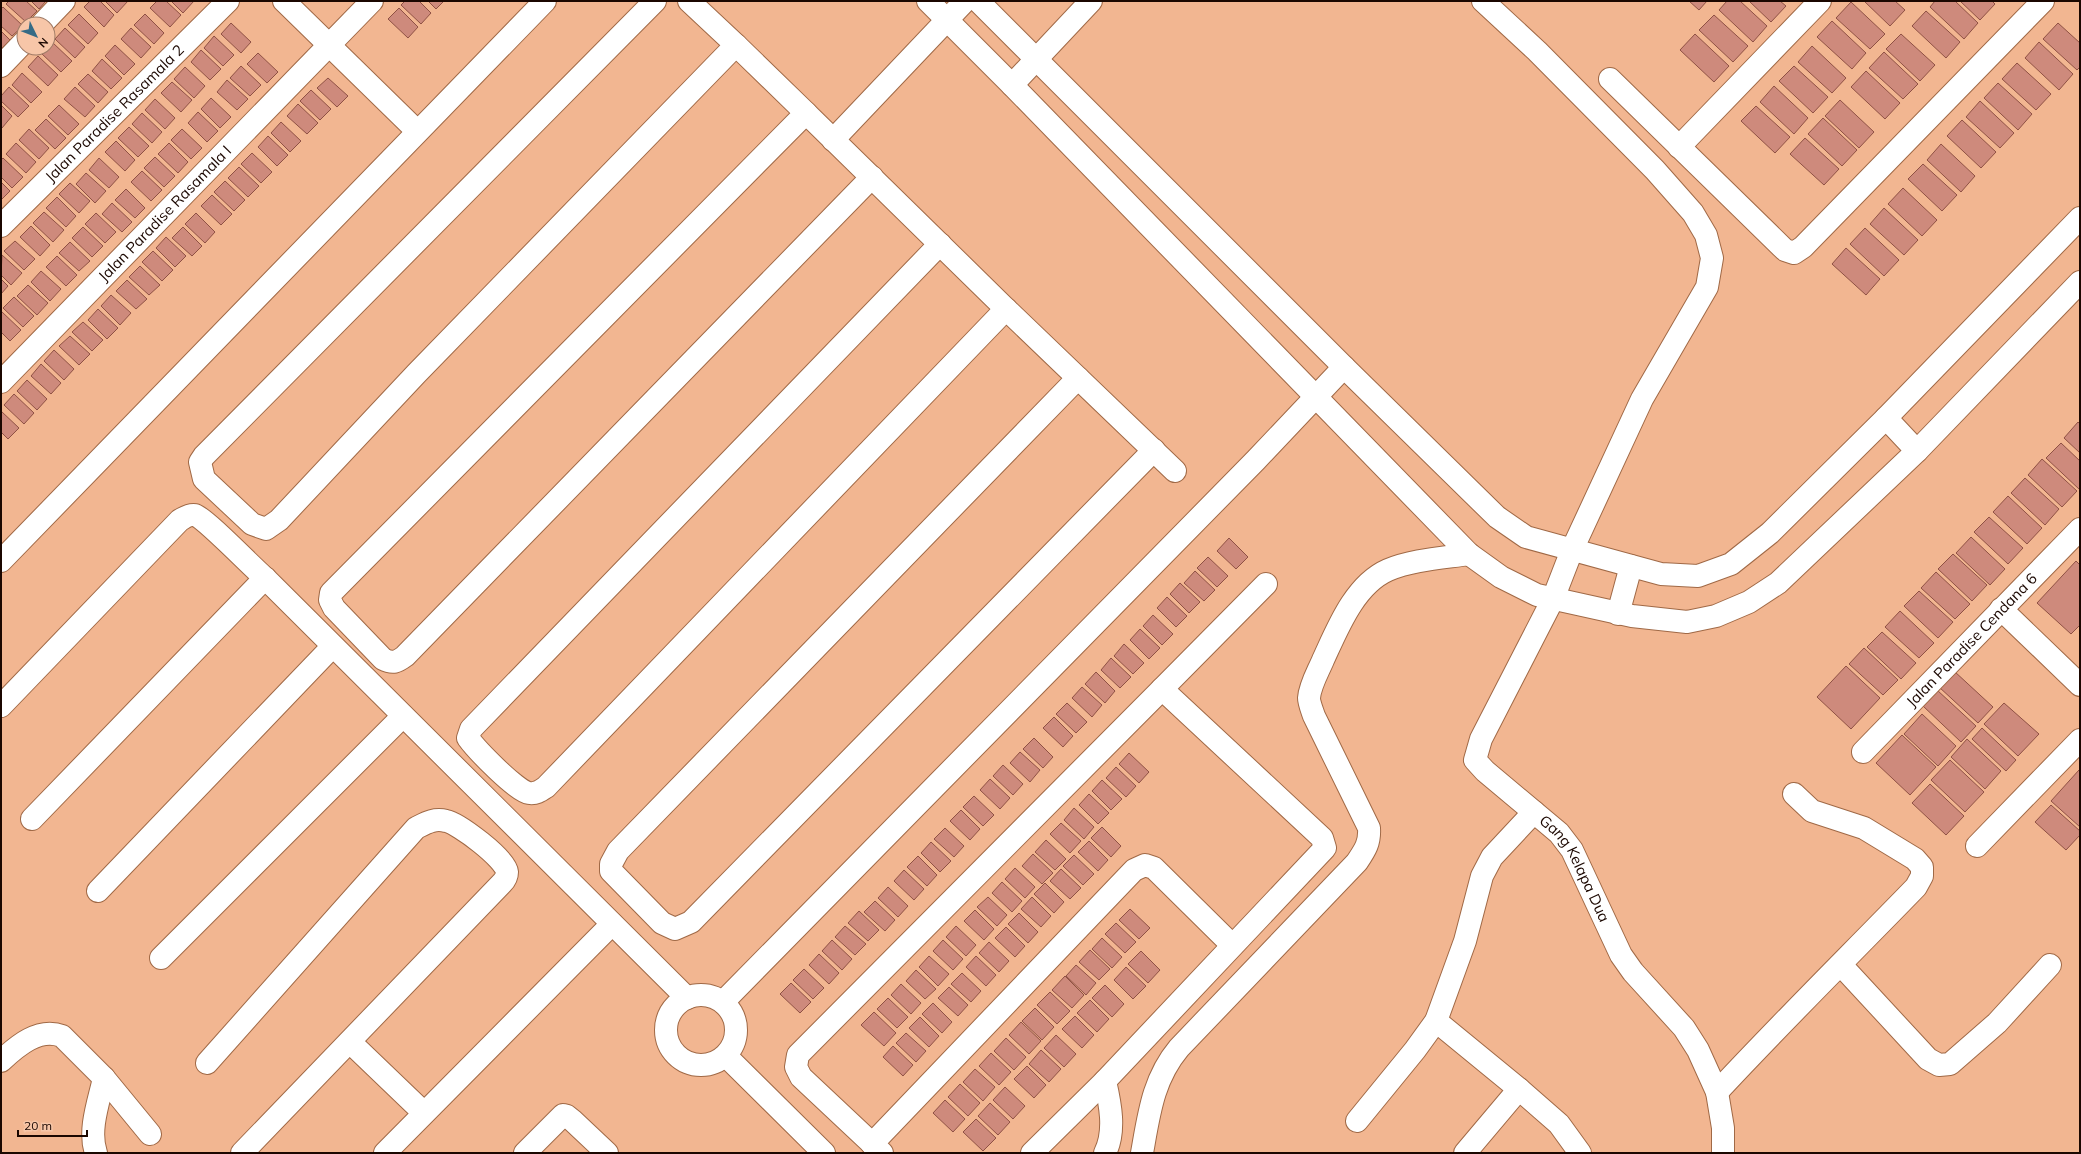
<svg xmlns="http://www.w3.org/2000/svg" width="2081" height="1154" font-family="Mulish,sans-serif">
	<rect width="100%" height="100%" fill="#f2b691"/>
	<path fill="#ce8a7c" stroke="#8f5144" d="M9,1H26L37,11L26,22L6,4Z
		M31,1H46L39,9Z
		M90,1H100L114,15L104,27L84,7Z
		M105,1H128L117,13Z
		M157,1H166L181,15L170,27L150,8Z
		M171,1H194L183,13Z
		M405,1H419L431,13L421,24L401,5Z
		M428,1H444L436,9Z
		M1689,1H1707L1699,10Z
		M1727,1H1740L1767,26L1753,42L1719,10Z
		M1749,1H1780L1786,6L1771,22Z
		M1864,1H1895L1905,10L1890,26Z
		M1935,1H1955L1978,23L1964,39L1930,7Z
		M1960,1H1992L1995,4L1980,20Z
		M1851,2L1885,34L1870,49L1836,18Z
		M3,7L23,26L12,36L1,26V9Z
		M399,8L418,27L408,38L388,19Z
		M1926,11L1960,42L1946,58L1912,26Z
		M79,14L98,33L88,44L68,25Z
		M145,14L164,33L154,44L134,25Z
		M1714,15L1748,46L1733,62L1699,30Z
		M1832,21L1866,53L1852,69L1817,37Z
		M231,23L251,42L241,53L221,34Z
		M2058,23L2080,43V67L2077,70L2043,39Z
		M65,28L85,47L75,58L55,39Z
		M131,28L151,47L141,58L121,39Z
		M1,31L10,40L1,49Z
		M1695,34L1729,66L1714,82L1680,50Z
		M1901,34L1935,65L1920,81L1886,49Z
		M214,36L234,55L223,66L204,48Z
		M52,42L72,61L61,72L41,53L48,48Z
		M2039,42L2073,74L2059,90L2025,58Z
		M115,45L135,64L124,75L105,56Z
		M1812,46L1846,78L1832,93L1798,62Z
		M201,50L221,69L210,80L191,62Z
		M1884,52L1918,84L1903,99L1869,68Z
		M258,53L278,72L267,83L247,64Z
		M38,56L58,75L48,86L28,67Z
		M102,59L122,78L111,89L92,71Z
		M2017,63L2051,94L2036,110L2002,79Z
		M241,66L261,85L250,96L230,78Z
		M1794,66L1828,97L1813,113L1779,81Z
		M185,67L205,86L194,98L174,79Z
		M1866,71L1900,103L1885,119L1851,87Z
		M22,73L42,92L31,103L12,85Z
		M88,74L108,92L98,103L78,84Z
		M328,78L348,96L337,107L317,88Z
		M227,80L248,99L237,110L217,92Z
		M172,82L192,100L181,112L161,93Z
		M1998,83L2032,114L2018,130L1984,98Z
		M1774,86L1808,118L1794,134L1760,102Z
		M9,87L29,106L18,117L1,101V96Z
		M75,87L95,106L85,117L64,99Z
		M311,90L331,109L320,120L300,101Z
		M211,98L231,117L220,128L201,109Z
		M155,99L175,118L165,129L145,110Z
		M1840,100L1874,132L1859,148L1825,116Z
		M1980,101L2014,133L2000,148L1966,117Z
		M298,104L318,123L307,134L287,116Z
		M1,105L12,116L2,128L1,127Z
		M59,105L79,124L68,135L48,116Z
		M1756,106L1790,137L1775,153L1741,121Z
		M198,112L218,131L207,142L188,123Z
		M142,113L162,132L152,143L132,124Z
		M1823,118L1857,150L1842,166L1808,134Z
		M46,119L66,138L55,149L35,130Z
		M1962,120L1996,152L1981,168L1947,136Z
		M281,122L301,141L290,152L271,133Z
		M129,127L149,146L138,157L118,138Z
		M29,129L49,148L39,159L19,140Z
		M182,129L202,148L191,159L171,140Z
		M268,136L288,155L277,166L258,147Z
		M1805,138L1839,169L1824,185L1790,154Z
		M116,141L135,160L125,171L105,152Z
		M16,143L36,162L26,173L6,154Z
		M169,143L188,162L178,173L158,154Z
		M1941,144L1975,176L1961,192L1927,160Z
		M252,153L272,172L261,183L241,164Z
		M155,157L175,176L164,187L144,168Z
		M3,158L23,177L12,188L1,177V160Z
		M99,158L119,177L109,188L89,170Z
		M1923,164L1957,195L1942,211L1908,179Z
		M239,167L259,186L248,197L228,178Z
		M142,171L162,190L151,201L131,182Z
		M86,173L106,191L95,203L76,184Z
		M225,181L245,200L234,211L214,192Z
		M1,182L10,191L1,200Z
		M70,183L90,201L79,213L59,194Z
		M1903,188L1937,220L1922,236L1888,204Z
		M126,189L145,208L135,218L115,200Z
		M212,195L232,214L221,225L201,206Z
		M57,197L76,216L66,227L46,208Z
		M112,203L132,222L122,232L102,214Z
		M1884,208L1918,240L1904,255L1870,224Z
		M44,212L64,230L53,242L33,223Z
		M96,213L116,232L105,243L85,224Z
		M196,213L215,232L205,243L185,224Z
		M31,226L50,245L40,256L20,237Z
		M83,227L103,246L92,257L72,238Z
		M183,227L202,246L192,256L172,238Z
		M1865,228L1899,260L1884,276L1850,244Z
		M166,237L186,256L175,267L156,248Z
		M15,241L35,259L24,270L4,251Z
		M70,242L90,261L79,271L59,253Z
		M1846,248L1880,279L1866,295L1832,264Z
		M153,251L173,270L162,281L142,262Z
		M2,255L22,273L11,285L1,275Z
		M57,256L77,275L66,286L46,267Z
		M140,266L160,285L149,295L129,277Z
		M41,271L61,289L50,301L31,282Z
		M1,279L8,286L1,294Z
		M127,280L147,299L136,309L116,291Z
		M28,285L48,303L37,315L17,296Z
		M111,295L131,313L120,325L101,306Z
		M14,297L34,316L23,327L3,308Z
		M98,309L118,328L107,339L88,320Z
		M1,311L21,330L10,341L1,332Z
		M83,322L103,340L92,351L72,332Z
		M70,336L90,354L79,365L59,346Z
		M54,350L74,369L64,380L44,361Z
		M41,364L61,383L51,394L31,376Z
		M27,380L47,399L37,410L17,391Z
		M14,394L34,413L24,424L4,405Z
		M1,411L19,428L8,439L1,432Z
		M2078,422L2080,424V453L2064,438Z
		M2061,443L2080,461V490L2046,458Z
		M2042,459L2077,491L2062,507L2028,475Z
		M2025,478L2059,509L2045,525L2011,493Z
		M2008,496L2042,528L2027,544L1993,512Z
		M1989,517L2023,548L2008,564L1974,532Z
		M1971,537L2005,569L1990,585L1956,553Z
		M1229,538L1248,557L1236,569L1217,551Z
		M1953,554L1987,585L1972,601L1938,569Z
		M1208,557L1228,576L1217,587L1197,568Z
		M2076,561L2080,565V625L2071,634L2037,603Z
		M1195,571L1215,590L1204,601L1184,583Z
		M1936,572L1970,604L1955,619L1921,588Z
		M1180,583L1200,602L1189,613L1170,594Z
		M1919,591L1953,622L1938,638L1904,606Z
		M1167,597L1187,616L1176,627L1157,608Z
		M1900,611L1934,643L1919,658L1885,627Z
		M1153,615L1173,634L1162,645L1143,626Z
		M1140,629L1160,648L1149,659L1130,640Z
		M1882,632L1916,663L1901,679L1867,647Z
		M1124,644L1144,663L1133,674L1114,656Z
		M1864,648L1898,680L1883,695L1849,664Z
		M1111,658L1131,677L1120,688L1101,670Z
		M1846,666L1880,698L1851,729L1817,697Z
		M1954,671L1993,707L1978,723L1939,687Z
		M1096,672L1115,691L1105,703L1085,684Z
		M1082,687L1102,705L1092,717L1072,698Z
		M1937,690L1976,726L1961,742L1923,706Z
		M1067,703L1087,722L1076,733L1056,714Z
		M2004,703L2039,734L2018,756L1984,724Z
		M1922,714L1956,746L1938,766L1904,734Z
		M1054,717L1073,736L1063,747L1043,728Z
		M1982,728L2016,760L2006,771L1972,739Z
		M1902,735L1936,767L1910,795L1876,763Z
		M1034,738L1053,757L1043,768L1023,749Z
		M1967,739L2001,771L1985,789L1951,757Z
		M1020,752L1040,770L1030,782L1010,763Z
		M1129,753L1149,772L1139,783L1119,764Z
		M1950,760L1984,792L1965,812L1931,780Z
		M1003,765L1023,784L1013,795L993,776Z
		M1116,767L1136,786L1126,797L1106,778Z
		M2079,770L2080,771V827L2051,801Z
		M990,779L1010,798L1000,809L980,790Z
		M1102,780L1122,799L1111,810L1092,791Z
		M1930,784L1964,816L1946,835L1912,803Z
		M1089,794L1109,813L1098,824L1079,805Z
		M974,796L994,815L983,826L963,807Z
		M2051,805L2080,831V835L2066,850L2035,822Z
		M1074,808L1094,827L1084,839L1064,820Z
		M961,810L980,829L970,840L950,821Z
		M1061,823L1081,841L1070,853L1050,834Z
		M1102,827L1121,846L1111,857L1091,838Z
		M945,828L964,846L954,857L934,839Z
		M1046,840L1066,859L1055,870L1035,852Z
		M1089,841L1108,860L1098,871L1078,852Z
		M931,842L951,861L940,872L921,853Z
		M1033,854L1053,873L1042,884L1022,866Z
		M1074,855L1094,874L1083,885L1063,866Z
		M918,856L937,875L927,886L907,867Z
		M1015,868L1035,887L1025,898L1005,879Z
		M1061,869L1081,888L1070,899L1050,881Z
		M904,870L924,889L914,900L894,881Z
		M1002,882L1022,901L1012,912L992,893Z
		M1045,883L1064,902L1054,913L1034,894Z
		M888,887L908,906L898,917L878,898Z
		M988,897L1007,915L997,926L977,907Z
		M1032,897L1051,916L1041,927L1021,909Z
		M875,901L895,920L885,931L864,912Z
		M1130,909L1150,928L1139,939L1119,920Z
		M975,910L994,929L984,940L964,921Z
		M859,911L879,930L868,941L848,923Z
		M1019,913L1038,932L1028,943L1008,924Z
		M1116,923L1136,942L1125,953L1105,934Z
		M845,926L866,944L855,955L835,937Z
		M956,926L976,945L966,956L946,937Z
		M1006,927L1025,946L1015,957L995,938Z
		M1102,938L1122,957L1112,968L1092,949Z
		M832,940L852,959L842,970L822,951Z
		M943,940L963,959L953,970L933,951Z
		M989,942L1009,961L999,972L979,953Z
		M1090,950L1110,969L1099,980L1079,962Z
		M1141,951L1160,970L1148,983L1128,964Z
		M819,954L839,973L829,984L809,965Z
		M929,956L949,974L938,986L919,967Z
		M976,956L996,975L986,986L966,967Z
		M1076,965L1096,983L1086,995L1066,976Z
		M1126,967L1146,986L1133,999L1114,980Z
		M804,969L824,988L813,999L793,980Z
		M916,970L936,989L925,999L906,981Z
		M962,973L981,991L971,1002L951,984Z
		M1065,976L1084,995L1072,1008L1052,990Z
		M791,983L811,1002L800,1013L780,994Z
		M901,984L921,1003L911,1014L891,995Z
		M1105,985L1124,1004L1112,1017L1092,998Z
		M949,987L968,1005L958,1016L938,998Z
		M1050,992L1070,1011L1057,1024L1037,1005Z
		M888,998L908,1017L897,1028L877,1009Z
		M1090,1000L1109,1019L1097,1032L1077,1013Z
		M933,1003L952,1022L942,1033L922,1014Z
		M1035,1008L1054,1027L1042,1040L1022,1021Z
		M874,1012L896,1033L884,1046L861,1025Z
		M1075,1016L1094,1035L1082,1048L1062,1029Z
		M920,1017L939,1036L929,1047L909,1028Z
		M1021,1022L1041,1041L1029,1054L1009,1035Z
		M906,1033L926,1051L916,1062L896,1043Z
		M1056,1035L1076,1054L1064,1067L1044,1048Z
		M1006,1038L1026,1057L1014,1070L994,1051Z
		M893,1046L913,1065L903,1076L883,1057Z
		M1041,1050L1061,1069L1049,1082L1029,1064Z
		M991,1053L1011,1072L999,1085L979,1066Z
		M1027,1066L1046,1085L1034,1098L1014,1079Z
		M975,1069L995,1087L983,1101L963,1082Z
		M960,1084L980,1103L968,1116L948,1097Z
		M1005,1087L1025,1106L1013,1119L993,1100Z
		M945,1100L965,1119L953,1132L933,1113Z
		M990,1103L1010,1122L998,1135L978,1116Z
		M976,1119L996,1138L983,1151L963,1132Z"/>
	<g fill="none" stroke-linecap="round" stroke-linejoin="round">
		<g stroke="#a06946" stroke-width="24">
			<g id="minor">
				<path d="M284,1L417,131"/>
				<path d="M655,1L204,456L200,462L204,479L252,524L266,529L279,520L416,374L736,45L689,1"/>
				<path d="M928,1L1012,85L1469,554L1501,577L1537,595L1632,616L1687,622L1716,616L1749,602L1778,583L1917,451L2080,282"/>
				<path d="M978,1L1344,367L1497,517L1526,537L1661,574L1698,576L1731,564L1770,533L1886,418L2080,218"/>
				<path id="s1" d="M1483,1L1537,51L1655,170L1693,213L1706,235L1712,258L1707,287L1642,399L1572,550L1553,599L1481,739L1475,760L1485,771L1559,833L1572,850L1621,955L1633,972L1684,1028L1698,1050L1717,1092L1723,1128V1153"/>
				<path d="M42,24L64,1"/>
				<path d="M736,45L806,113L331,593L330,600L334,608L383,659C393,664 397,662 405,656L872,177"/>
				<path d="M1,66L24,42"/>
				<path d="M1610,79L1785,250L1794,253L1803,247L2043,1"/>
				<path d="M1012,85L1091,1"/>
				<path d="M806,113L1006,309L1175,471"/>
				<path d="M833,140L965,1"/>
				<path d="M1679,147L1820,1"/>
				<path id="s2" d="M1,226L228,1"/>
				<path d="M940,244L471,729L468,738C476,749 516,791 529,793C536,794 540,791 546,787L1006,309"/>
				<path d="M1078,378L618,851L611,864V871L662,923L675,929L691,922L1154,450"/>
				<path id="s3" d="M1,382L372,1"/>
				<path d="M1886,418L1917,451"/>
				<path d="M1,561L545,1"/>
				<path d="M2001,609L2080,685"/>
				<path d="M1618,614L1631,566"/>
				<path d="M1,706L180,520C184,518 189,514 195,515C206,519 253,568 265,578L687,998"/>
				<path id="s4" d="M1863,752L2080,529"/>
				<path d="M32,819L265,578"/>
				<path d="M1977,846L2080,740"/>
				<path d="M98,891L332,647"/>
				<path d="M161,958L403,716"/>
				<path d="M1841,965L1928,1059L1939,1065L1950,1064L1997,1023L2050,965"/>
				<circle cx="701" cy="1030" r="35"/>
				<path d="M723,1002L1256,460L1344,367"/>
				<path d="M1436,1021L1519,1089L1465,1153"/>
				<path d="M350,1042L424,1113"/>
				<path d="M726,1056L824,1153"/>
				<path d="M1,1061C17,1046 39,1027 62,1036L104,1078L150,1134"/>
				<path d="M207,1063L416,828C426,823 434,818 446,821C458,823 506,859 507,872C507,876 505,880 502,883L242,1153"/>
				<path d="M1519,1089L1559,1124L1580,1153"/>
				<path d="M1717,1092C1782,1022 1850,955 1916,887L1922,876V867L1915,859L1864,828L1812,811L1794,794"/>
				<path d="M1357,1121L1415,1050L1436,1021L1465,941L1482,876L1492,857L1534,812"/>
				<path d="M872,1144L1134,870L1145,865L1154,868L1232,945"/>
				<path d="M96,1153C88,1130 99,1101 104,1078"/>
				<path d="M385,1153L612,924"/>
				<path d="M525,1153L563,1115L567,1116L572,1120L607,1153"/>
				<path d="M882,1153L801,1077L796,1067L798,1055L1162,689"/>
				<path d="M1032,1153L1105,1081"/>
				<path d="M1105,1153C1116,1131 1110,1103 1105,1081L1325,848L1322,838L1162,689L1266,584"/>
				<path d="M1142,1153C1149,1114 1153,1079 1179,1048L1357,862C1365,850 1370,843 1369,828L1314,716C1312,710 1309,703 1309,698C1310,685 1318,672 1323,660C1337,630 1354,585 1388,570C1412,560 1442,558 1469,554"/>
			</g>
		</g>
		<use href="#minor" stroke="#fff" stroke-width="22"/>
	</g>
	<g text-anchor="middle" stroke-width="3" stroke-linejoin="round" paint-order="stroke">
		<g font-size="15" fill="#1b0700" stroke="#f7c6a8">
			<text dy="5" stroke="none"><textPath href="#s2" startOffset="160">Jalan Paradise Rasamala 2</textPath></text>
			<text dy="5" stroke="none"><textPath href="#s3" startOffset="235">Jalan Paradise Rasamala I</textPath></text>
			<text dy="5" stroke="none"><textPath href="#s4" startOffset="156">Jalan Paradise Cendana 6</textPath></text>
			<text dy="5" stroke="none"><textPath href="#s1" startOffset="1055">Gang Kelapa Dua</textPath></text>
		</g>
	</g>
	<rect width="2081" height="1154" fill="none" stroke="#1b0700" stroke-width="4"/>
	<g transform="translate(36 36) rotate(133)"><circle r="19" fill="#f7c6a8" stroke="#9f7a65"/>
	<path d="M0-3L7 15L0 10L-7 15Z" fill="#356b86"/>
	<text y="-6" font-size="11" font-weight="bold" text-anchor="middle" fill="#1b0700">N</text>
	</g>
	<path d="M18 1130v6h69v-6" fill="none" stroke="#1b0700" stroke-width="2"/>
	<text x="24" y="1130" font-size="12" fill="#1b0700" stroke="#f7c6a8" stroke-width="3" paint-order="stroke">20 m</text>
</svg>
